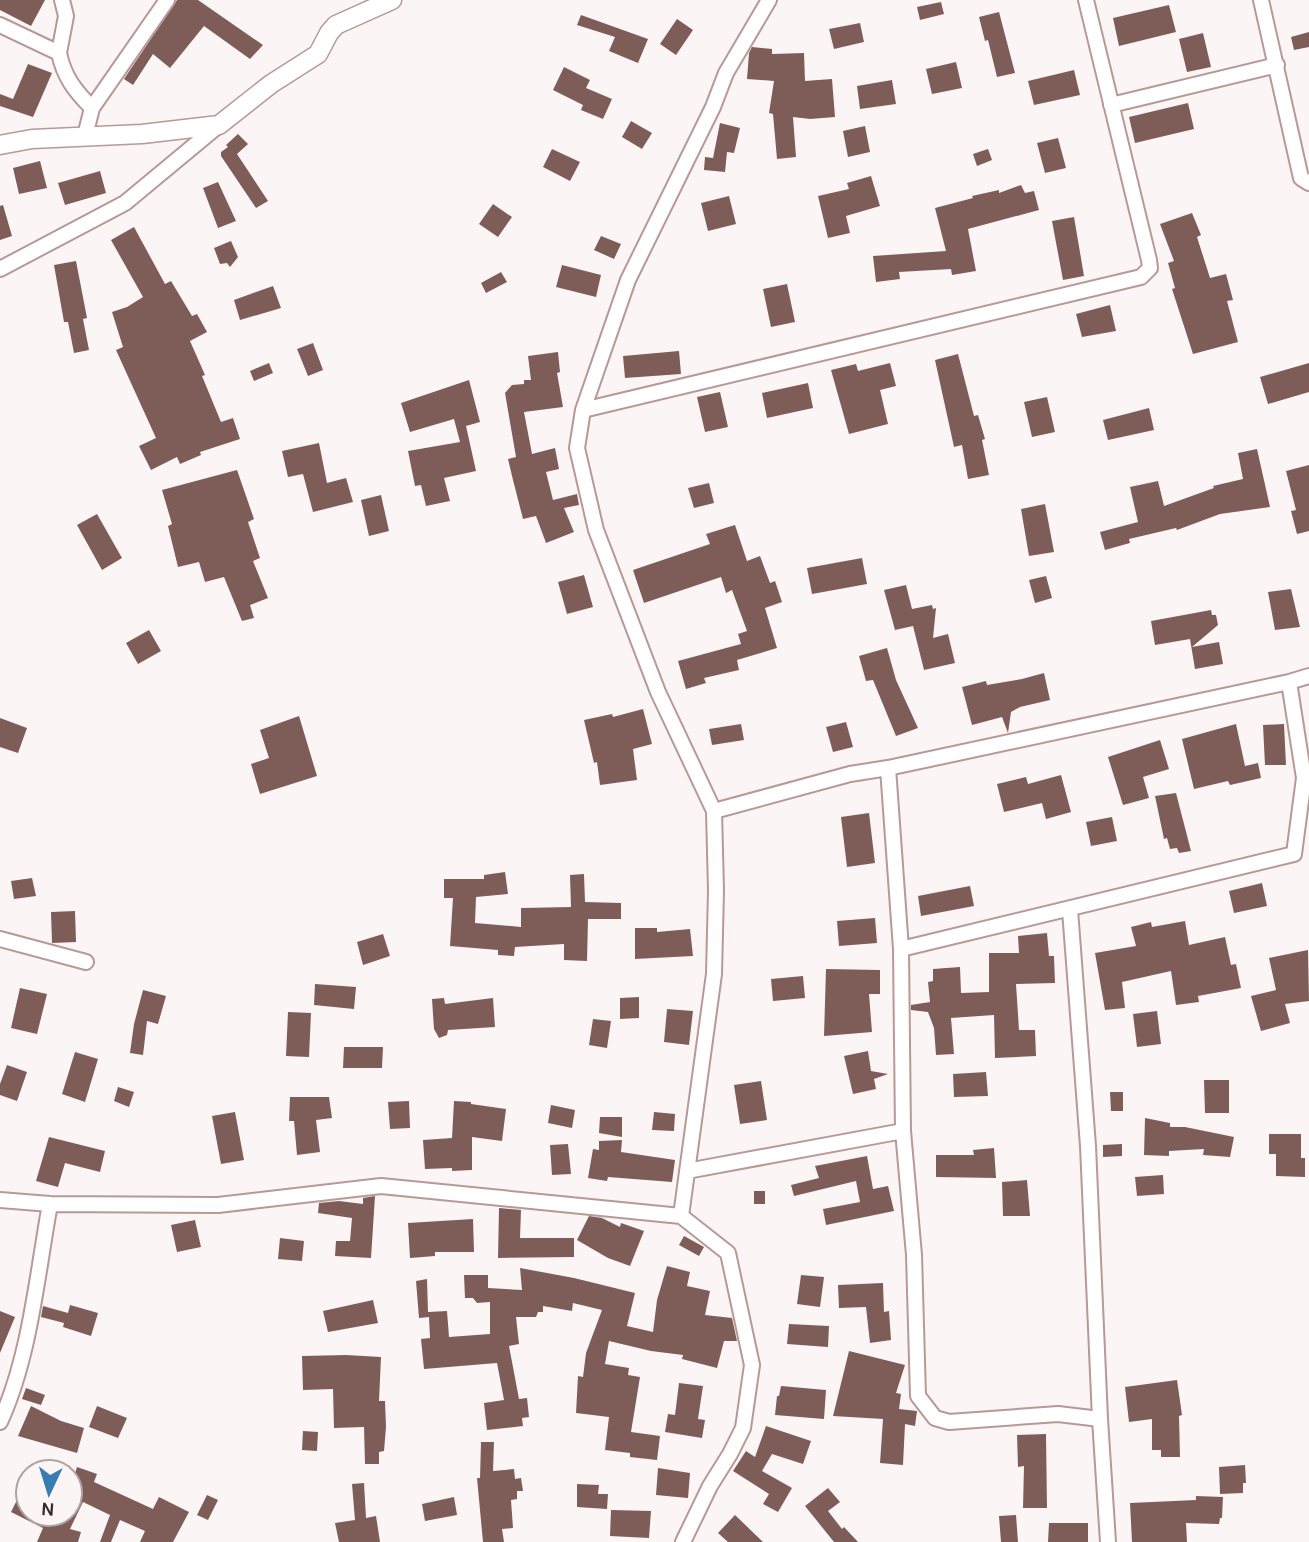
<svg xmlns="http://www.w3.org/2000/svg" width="1309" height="1542" font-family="Karla,sans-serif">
	<rect width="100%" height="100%" fill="#fcf5f5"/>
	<path fill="#7e5d59" d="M0,0H45L31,26L0,10Z
		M177,0H198L263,45L250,59L204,26L170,68L153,54L133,85L124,79Z
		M941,2L944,14L920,20L917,7Z
		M1169,5L1176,32L1119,46L1113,18Z
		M999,12L1015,73L997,77L988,40L985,41L979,17Z
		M581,15L648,39L638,63L609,51L615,37L577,25Z
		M677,19L693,30L676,55L660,44Z
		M860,23L864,42L834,49L829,29Z
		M1309,32V47L1294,50L1291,37Z
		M1203,33L1211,67L1187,72L1179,39Z
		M752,47L772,49V54L804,53L805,81L832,79L835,117L810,119L793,117L796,157L777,159L773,114L769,113L774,81L747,79L749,53Z
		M956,62L962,88L932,94L926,69Z
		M28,64L52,73L33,117L0,106V94L13,99Z
		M564,67L590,80L586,88L612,99L603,119L581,110L583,105L553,90Z
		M1074,70L1080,95L1034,105L1028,81Z
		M892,80L896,104L860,109L857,86Z
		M1188,103L1194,129L1135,143L1129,117Z
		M631,121L652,133L642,149L622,137Z
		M720,123L740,128L734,153L727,152L725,172L704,170L705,157L713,158Z
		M865,126L870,152L848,157L843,131Z
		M238,134L248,144L237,154L268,201L256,208L221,156V152L228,147L226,145Z
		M1058,138L1066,168L1045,173L1037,143Z
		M552,149L580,162L570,181L543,167Z
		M988,149L992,160L977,166L973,154Z
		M40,161L47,188L19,194L13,168Z
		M100,171L106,193L65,205L58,183Z
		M871,176L880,206L846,216L850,233L828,238L818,196L849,189L847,183Z
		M218,182L236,221L218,228L203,188Z
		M1021,185L1025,193L1034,191L1039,210L968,229L976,271L952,275L951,269L899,272L900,279L876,282L873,256L946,251L935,208L973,198L972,196L999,190V193Z
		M729,196L736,224L708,231L701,203Z
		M493,204L512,217L498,237L479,224Z
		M3,205L12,236L0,240V206Z
		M1192,213L1201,235L1197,237L1210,278L1226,274L1233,300L1227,301L1238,342L1193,354L1172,289L1175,288L1168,263L1174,261L1160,224Z
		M1074,217L1084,276L1063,280L1052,221Z
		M134,227L165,284L171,281L192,316L197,314L207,332L190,341L205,375L202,376L221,422L233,418L240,439L200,452L201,455L180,464L177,457L151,470L139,446L156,438L116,350L123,347L112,312L127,307L143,297L111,240Z
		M601,236L621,244L614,259L594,250Z
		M231,241L238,257L230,267L227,263L220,264L214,248Z
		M76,261L87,318L83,319L89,350L74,353L68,322H64L54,265Z
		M562,265L601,275L596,297L556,287Z
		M501,272L507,282L486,293L481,283Z
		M787,284L795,322L771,327L763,289Z
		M273,286L281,308L240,320L234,300Z
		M1110,305L1116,331L1082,337L1076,314Z
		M313,343L323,370L308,376L297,349Z
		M679,351L681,374L625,378L623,356Z
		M558,352L560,372L557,373L563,407L524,412L532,454L555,448L559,469L546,472L553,500L577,494L579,505L564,508L574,532L546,543L536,516L523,519L513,480L508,459L516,457L505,393L512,385L524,384V380H531L528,356Z
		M958,354L974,416L978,415L985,439L982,440L989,475L968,479L962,445L954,447L935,360Z
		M269,363L273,373L254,381L250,371Z
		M890,363L896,386L880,390L888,424L849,434L831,370L856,364L858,371Z
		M1309,363V392L1268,404L1260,377Z
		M469,380L480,422L466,426L476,471L444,478L450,501L426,506L421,485L415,486L408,451L460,442L454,419L410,432L401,403Z
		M808,383L813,408L767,418L762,393Z
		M720,392L728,427L705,432L697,397Z
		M1047,397L1055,432L1032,437L1024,402Z
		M1149,408L1154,430L1108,440L1103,420Z
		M319,443L327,483L346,478L353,502L313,512L303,474L288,477L282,451Z
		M1257,449L1270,507L1220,514L1177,530L1176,528L1129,539L1130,543L1105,550L1100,532L1138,522L1130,487L1158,481L1164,506L1214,488L1213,486L1243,479L1238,453Z
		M1309,465V531L1297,534L1291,511L1296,510L1286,471Z
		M237,470L254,519L248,522L260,558L253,561L268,598L250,605L254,618L242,621L224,577L205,582L199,562L178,567L168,526L172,524L162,490Z
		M709,483L714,503L694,508L688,488Z
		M381,495L389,531L369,536L361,500Z
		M1045,504L1054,552L1029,556L1021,509Z
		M97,514L122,558L102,570L77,525Z
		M735,525L747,561L760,556L770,583L775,581L782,602L765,608L777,648L737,660L739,670L704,678L706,683L686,689L678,661L741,644L738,634L747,631L732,590L726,593L721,577L644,603L633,570L710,544L706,534Z
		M862,558L867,584L812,594L807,568Z
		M584,575L593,607L567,614L558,582Z
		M1046,576L1052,598L1035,603L1029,580Z
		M906,585L912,609L932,605L933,609L936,608L933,638L948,634L955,663L924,670L913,626L895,630L884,590Z
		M1291,589L1300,627L1275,630L1268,592Z
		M1211,610L1212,615H1216L1218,625L1192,647L1219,642L1223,664L1195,669L1190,639L1155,645L1151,621Z
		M149,630L161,651L138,664L126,643Z
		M887,648L896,680L918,728L896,736L873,680L866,681L859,656Z
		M1044,673L1050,700L1020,707L1011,712L1008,733L1002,717L972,725L962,687L986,681L987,685L1022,679Z
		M643,709L652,744L633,749L637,780L600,785L597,762L594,763L584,720L612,714L613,717Z
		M299,716L317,776L260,794L251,764L269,758L260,730Z
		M0,718L27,728L18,753L0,747Z
		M846,722L853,747L833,752L826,727Z
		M741,724L744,740L712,745L709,729Z
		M1236,724L1245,766L1258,763L1261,778L1230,785L1228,781L1194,789L1182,739Z
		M1284,724L1286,765H1265L1263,725Z
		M1160,740L1169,769L1143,777L1149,798L1123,805L1108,757Z
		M1061,775L1071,812L1046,819L1042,803L1004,812L997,784L1026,777L1028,784Z
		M1176,793L1191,851L1179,853L1177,848L1170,849L1167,838L1164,839L1155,796Z
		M869,813L875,863L847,867L841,817Z
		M1112,817L1117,841L1091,846L1086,822Z
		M505,872L508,894L476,897L475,923L521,927V908L571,907L570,875L584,874L585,902L621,903V919H588L587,961L564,960V944L515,947L514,956L498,955V950L450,946L453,898H444V879H484V875Z
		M32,878L36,896L14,899L11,881Z
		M1262,883L1267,906L1234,913L1229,891Z
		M970,886L974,906L921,916L918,896Z
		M75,911L76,942L52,943L51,912Z
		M875,918L877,943L839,946L837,921Z
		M1185,921L1189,945L1225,937L1231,965L1236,964L1241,988L1198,996L1199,1002L1176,1005L1171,971L1122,982L1125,1008L1105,1010L1095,953L1136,946L1131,927L1151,922L1152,927Z
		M635,928H657V932L690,929L693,956L635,959Z
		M1047,933L1049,956H1054L1055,983L1016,984L1019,1030H1035L1036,1056L995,1058L994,1015L951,1018L954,1054L936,1055L934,1028L928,1012L911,1010V1005L930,1002L928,982L933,981V969L960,967L961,993L989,992V953H1019L1018,936Z
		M383,934L390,956L363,965L357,942Z
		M1308,950L1309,1001L1285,1004L1290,1023L1261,1031L1251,996L1276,990L1269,958Z
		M826,969L880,970V994H869L872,1032L824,1036Z
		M803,976L805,998L773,1001L771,979Z
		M315,984L356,987L354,1009L314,1005Z
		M20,988L47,994L37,1034L11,1028Z
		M143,990L166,996L158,1024L147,1021L143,1055L130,1053L134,1024Z
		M639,997V1018L620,1019V998Z
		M444,998L445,1004L493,998L495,1027L448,1030L447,1035L439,1038L434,1029L432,999Z
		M667,1009L693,1011L689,1045L664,1042Z
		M1157,1011L1161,1044L1137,1047L1133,1014Z
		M288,1012L311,1013L309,1057L286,1056Z
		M593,1019L611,1021L607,1048L589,1045Z
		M344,1047H383L382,1068H343Z
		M868,1051L871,1071L888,1074L874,1079L876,1089L853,1094L844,1056Z
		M75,1052L98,1059L85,1102L62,1094Z
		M7,1065L27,1072L17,1101L0,1095V1084Z
		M986,1072L988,1096L954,1097L953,1074Z
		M1204,1080H1229V1113H1205Z
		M761,1081L767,1120L740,1124L734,1085Z
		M118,1087L134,1092L129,1107L114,1101Z
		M1110,1092H1123V1111H1111Z
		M290,1097H329L332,1118L316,1120L320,1152L297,1155L294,1121H289Z
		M409,1101L410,1128L390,1129L388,1102Z
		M454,1101L471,1102V1104L506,1109L502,1141L472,1137V1170L452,1171V1168L425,1169L423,1140L452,1138Z
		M551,1105L575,1110L572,1128L548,1123Z
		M235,1112L244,1160L221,1164L212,1116Z
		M654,1112L675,1114L674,1131L652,1130Z
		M600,1117H622V1137L599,1133Z
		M1145,1118L1170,1123V1127H1185L1234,1137L1230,1157L1203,1155L1204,1149L1169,1151V1156L1144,1155Z
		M1269,1134H1301V1158H1305V1177L1276,1176V1154H1269Z
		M49,1137L105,1151L100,1172L65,1163L58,1187L36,1181Z
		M622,1140L621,1152L675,1160L672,1182L608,1177L607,1181L588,1178L593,1149L599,1150V1141Z
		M568,1144L571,1174L552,1175L550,1145Z
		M1122,1144V1156L1103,1157V1145Z
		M994,1148L996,1178L936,1177V1155H974L973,1150Z
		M867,1156L873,1189L888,1186L894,1211L826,1225L823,1209L860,1202L856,1181L794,1196L791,1185L819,1178L815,1166Z
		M1163,1175L1164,1194L1137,1196L1135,1177Z
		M1027,1180L1030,1216H1003L1002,1182Z
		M754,1191H765V1204H754Z
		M375,1196L371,1258L335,1256L336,1241H350L352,1218L318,1213L319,1203L339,1201L363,1204V1198Z
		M499,1208L521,1210L520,1238H574V1257L498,1258Z
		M589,1216L602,1218L620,1227L621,1223L644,1231L630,1266L608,1258L577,1240Z
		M473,1219L474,1252H435V1256L410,1258L408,1223Z
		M195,1220L201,1247L177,1252L171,1225Z
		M684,1236L704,1247L699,1256L679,1245Z
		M280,1238L304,1241L302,1261L278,1259Z
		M667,1266L690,1272L687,1286L710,1291L705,1315L732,1318L737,1341H724L717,1368L682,1359L683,1355L651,1351L609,1341L605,1364L629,1368L628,1375L640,1377L631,1432L660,1436L657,1460L630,1457V1453L605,1450L609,1417L576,1413L578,1376L583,1377L586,1353L602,1310L573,1303L572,1311L543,1306V1312H538L536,1317H516L519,1344L509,1346L519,1399L527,1398L529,1417L522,1418L523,1426L487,1430L484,1403L504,1400L497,1363L424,1369L421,1339L430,1338L429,1317L419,1318L416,1281L427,1279L428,1312L447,1311L449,1337L490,1334V1302L477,1303L473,1298H465L464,1275H488V1288L522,1290L520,1268L574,1278L635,1293L627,1326L653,1332L657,1300Z
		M801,1275L824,1277L820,1307L797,1304Z
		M883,1283L884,1312L889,1311L891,1340L870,1343L866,1307L839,1308L838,1285Z
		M373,1300L378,1323L328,1332L323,1311Z
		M70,1305L98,1313L91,1336L63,1327L64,1323L41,1317L43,1306L68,1313Z
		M0,1311L15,1317L0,1353Z
		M789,1324L829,1326L828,1347L787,1344Z
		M849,1351L905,1365L896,1393L901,1394L899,1409L917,1411L915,1426L905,1424L903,1465L880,1463L883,1419L833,1416Z
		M346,1355L381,1357L379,1401H385L386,1427L384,1451L379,1452V1464H365L364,1427L334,1428L333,1389L303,1390L302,1356Z
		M1177,1380L1182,1415L1179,1416L1180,1457H1161V1450H1152V1419L1129,1422L1125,1387Z
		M679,1383L703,1386L698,1419L705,1420L702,1438L665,1432L668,1414L675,1415Z
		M781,1386L826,1390L824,1419L775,1415L777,1396H779Z
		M26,1388L45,1395L41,1405L22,1399Z
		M31,1406L61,1421L84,1428L77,1453L18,1436Z
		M97,1406L127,1418L118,1438L89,1427Z
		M766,1426L811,1441L803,1464L772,1454L762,1471L792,1488L778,1512L763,1504L769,1494L733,1471L746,1451L755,1457Z
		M303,1431L318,1432L317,1451L302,1450Z
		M1046,1434L1047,1508H1023L1024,1466L1018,1467L1017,1435Z
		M481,1442H494L493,1471L514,1469L515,1479L521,1478L523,1491H517V1499L511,1500L513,1528L502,1529L504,1542H483L477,1478H480Z
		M1245,1465L1246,1483H1243V1493L1220,1494L1219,1467Z
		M77,1467L97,1474L94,1482L153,1509L159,1497L189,1512L173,1542H140L145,1531L120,1520L111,1542H100L110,1515L83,1502L70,1529L81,1532L78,1542H37L43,1528L11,1512L28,1478V1514H70V1489Z
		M658,1468L690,1473L688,1498L656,1495Z
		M364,1483L366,1518L376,1516L380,1542H339L335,1523L355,1520L352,1484Z
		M577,1484L599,1485L598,1494H608L607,1509L577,1507Z
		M828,1488L840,1502L828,1511L842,1529L844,1527L858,1542H834L805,1506Z
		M207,1495L218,1500L208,1520L197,1515Z
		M1196,1496L1223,1497L1222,1518H1220L1219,1524L1186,1523L1187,1542H1132L1130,1503L1196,1500Z
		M454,1497L457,1515L425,1521L422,1504Z
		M611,1510L651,1511L649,1538L610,1536Z
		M735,1515L763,1542H728L718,1533Z
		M1016,1515L1018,1542H1001L999,1516Z
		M1049,1523H1088V1542H1048Z"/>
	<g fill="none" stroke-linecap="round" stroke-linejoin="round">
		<g stroke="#b79996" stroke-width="18">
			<path id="minor" d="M1261,0L1301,178L1309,183
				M0,25L59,53C64,77 75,91 92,108
				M59,53L66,16L62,0
				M1111,105L1277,65
				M85,136L92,108L167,0
				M0,269L125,203L219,125
				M583,410L1141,277L1150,268L1149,260L1086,0
				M888,768L901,949L903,1131L914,1255L918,1396L935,1418L949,1422L1058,1414L1100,1419
				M714,811L850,774L888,768L1289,682L1309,676
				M1070,910L1088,1146L1100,1419L1108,1542
				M0,939L86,962
				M901,949L1294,854L1304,778L1289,682
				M687,1171L903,1131
				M0,1200L50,1204L218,1205L381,1186L681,1216L728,1253L752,1365L743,1428L730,1454L710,1486L683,1542
				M681,1216L714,974L716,890L714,811L658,692L596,530L577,448L583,410L628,280L713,107L726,73L769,0
				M0,1422C30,1357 37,1275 50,1204"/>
		</g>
		<g stroke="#b79996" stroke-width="21">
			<path id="tertiary" d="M0,145L32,139L142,134L219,125L271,84L318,54L329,33L336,25L392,0"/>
		</g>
		<use href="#minor" stroke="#fff" stroke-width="14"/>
		<use href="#tertiary" stroke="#fff" stroke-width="18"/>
	</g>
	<g transform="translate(49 1493) rotate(184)"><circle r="33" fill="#fcf5f5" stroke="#ada4a3" stroke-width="2"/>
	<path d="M0-5L12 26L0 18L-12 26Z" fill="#377db2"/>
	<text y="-10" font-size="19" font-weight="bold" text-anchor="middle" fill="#372b29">N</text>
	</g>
</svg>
